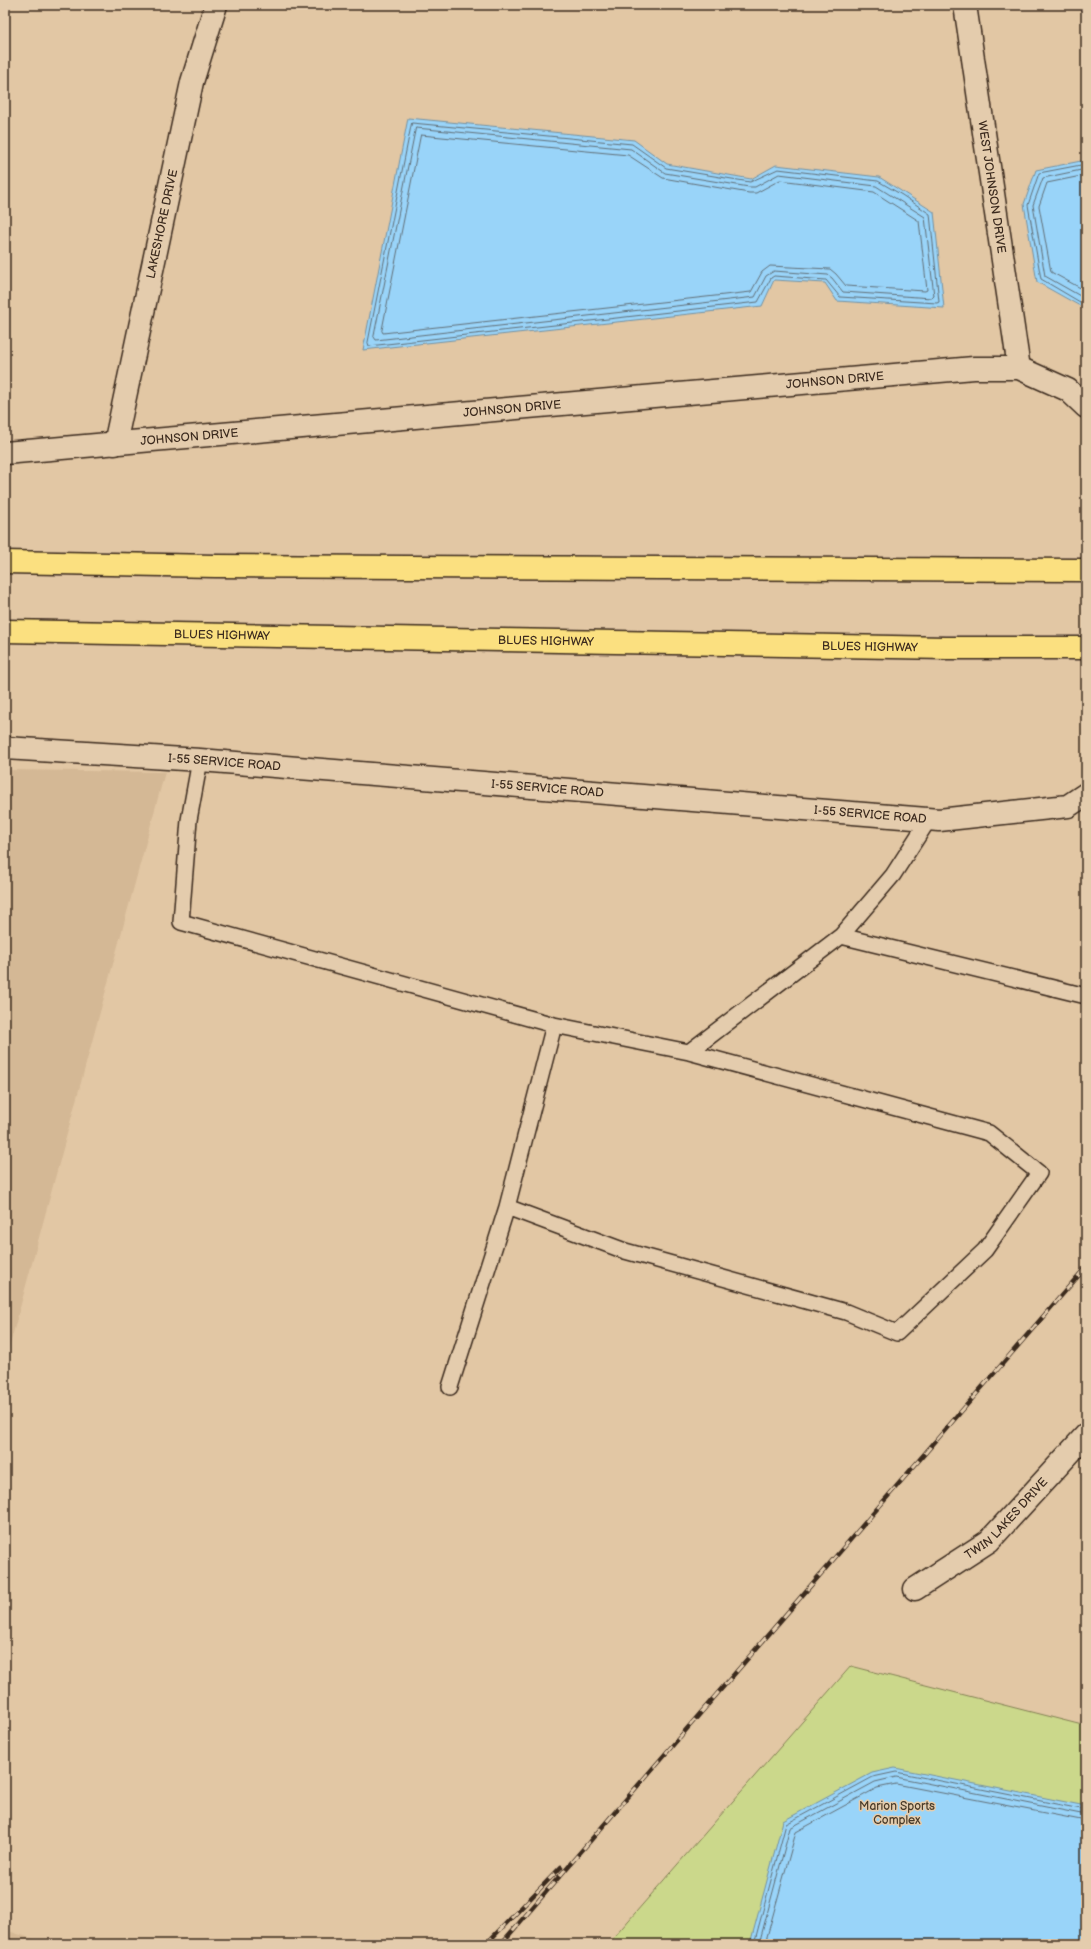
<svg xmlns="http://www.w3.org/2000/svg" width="1091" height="1949" font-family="'Balsamiq Sans',sans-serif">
	<rect width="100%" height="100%" fill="#e2c7a4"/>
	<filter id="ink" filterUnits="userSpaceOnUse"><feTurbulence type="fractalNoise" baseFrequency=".025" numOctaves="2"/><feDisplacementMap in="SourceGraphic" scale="8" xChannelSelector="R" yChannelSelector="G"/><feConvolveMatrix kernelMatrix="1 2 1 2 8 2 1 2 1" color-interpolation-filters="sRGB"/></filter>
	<g filter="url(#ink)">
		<path fill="#d4b895" d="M5,770L165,772L5,1363Z
			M5,1930L49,1944H5Z"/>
		<path fill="#cbd88b" stroke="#838154" d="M851,1666L1086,1726V1944H608Z"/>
		<path fill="#99d4f9" stroke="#7390a1" d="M408,118L634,140L667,164L751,179L776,165L879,177L934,212L944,308L837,301L825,283L774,280L762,306L363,350Z
			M1086,160V306H1080L1037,282L1024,204L1036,170Z
			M895,1768L1086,1806V1944H750L783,1821L872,1773Z"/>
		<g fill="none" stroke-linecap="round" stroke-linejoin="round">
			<path stroke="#616e76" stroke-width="1" d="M412,123L632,144L666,168L750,182L778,169L878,181L902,195L930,214L939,302L937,303L840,297L826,280L774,276L771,278L758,302L369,346L368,343Z
				M416,128L631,149L665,173L749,187H755L779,174L876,186L925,217L934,296L932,298L843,292L832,278L828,275L774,271L766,276L755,297L376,340L374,337Z
				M421,135L628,155L663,178L749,193H756L780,180L874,192L919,221L927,290L925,291L846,286L836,274L830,269L770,266L762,272L751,292L383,333L382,331Z
				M1086,164L1039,173L1028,205L1041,279L1080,302H1086
				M1086,169L1043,178L1033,205L1045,276L1082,297H1086
				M1086,175L1047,183L1039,206L1051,272L1086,291
				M754,1944L786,1824L873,1777L896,1772L1086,1810
				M759,1944L790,1828L875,1782L896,1777L1086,1815
				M765,1944L796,1832L877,1788L896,1784L1086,1821"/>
			<g stroke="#3b2a1e" stroke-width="18">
				<path id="lane" d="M200,760L189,820L181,922L554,1025L689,1052L989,1133L1039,1173L985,1250L897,1333L846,1312L625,1251L507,1207L554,1025
					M841,936L1086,996
					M689,1052L841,936L893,875L929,819
					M450,1387L507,1207"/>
			</g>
			<g stroke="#3b2a1e" stroke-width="25">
				<g id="street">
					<path id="s1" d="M965,5L1019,368"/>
					<path id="s2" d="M115,444L192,82L216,5"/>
					<path id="s3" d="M915,1589L989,1541L1086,1435"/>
				</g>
			</g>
			<g stroke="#3b2a1e" stroke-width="25">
				<g id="secondary">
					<path id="s4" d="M5,453L974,368H1019L1068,390L1086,407"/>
					<path id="s5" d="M5,748L200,760L939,820L1068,806L1086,794"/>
				</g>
			</g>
			<g stroke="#3b2a1e" stroke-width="25">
				<g id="highway">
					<path d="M5,562L215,566L1086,570"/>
					<path id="s6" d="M5,631L946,648H1086"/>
				</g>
			</g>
			<use href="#lane" stroke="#e4ccad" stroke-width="15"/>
			<use href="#street" stroke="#e4ccad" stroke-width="22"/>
			<use href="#secondary" stroke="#e4ccad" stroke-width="22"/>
			<use href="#highway" stroke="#fbe080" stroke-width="22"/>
			<g stroke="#3b2a1e" stroke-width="4.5">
				<path id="rail" d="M486,1944L561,1867
					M501,1944L1086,1267"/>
			</g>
			<use href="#rail" stroke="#e4ccad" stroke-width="3" stroke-dasharray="9" stroke-linecap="butt"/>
		</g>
	</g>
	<g text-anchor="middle" stroke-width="3" stroke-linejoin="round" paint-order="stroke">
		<g font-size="12" fill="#3b2a1e" stroke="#e4ccad">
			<text dy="4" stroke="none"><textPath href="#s1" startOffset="184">WEST JOHNSON DRIVE</textPath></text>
			<text dy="4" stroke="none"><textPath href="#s2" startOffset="225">LAKESHORE DRIVE</textPath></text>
			<text dy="4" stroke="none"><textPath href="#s4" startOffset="833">JOHNSON DRIVE</textPath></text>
			<text dy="4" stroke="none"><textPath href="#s4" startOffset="509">JOHNSON DRIVE</textPath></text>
			<text dy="4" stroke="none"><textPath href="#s4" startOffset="185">JOHNSON DRIVE</textPath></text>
			<text dy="4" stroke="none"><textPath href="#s6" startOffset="217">BLUES HIGHWAY</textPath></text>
			<text dy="4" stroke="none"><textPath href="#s6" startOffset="541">BLUES HIGHWAY</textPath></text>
			<text dy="4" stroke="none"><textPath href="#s6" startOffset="865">BLUES HIGHWAY</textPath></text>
			<text dy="4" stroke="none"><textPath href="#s5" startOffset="220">I-55 SERVICE ROAD</textPath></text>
			<text dy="4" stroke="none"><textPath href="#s5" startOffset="544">I-55 SERVICE ROAD</textPath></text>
			<text dy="4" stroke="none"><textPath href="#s5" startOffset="868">I-55 SERVICE ROAD</textPath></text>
			<text dy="4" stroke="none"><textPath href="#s3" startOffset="116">TWIN LAKES DRIVE</textPath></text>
		</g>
		<g font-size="12" fill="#493b29" stroke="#e4ccad">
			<text x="897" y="1810">Marion Sports<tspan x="897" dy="14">Complex</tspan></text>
		</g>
	</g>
	<rect width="1091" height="1949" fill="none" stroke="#e4ccad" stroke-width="20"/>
	<rect x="10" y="10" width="1071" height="1929" fill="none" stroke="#3b2a1e" stroke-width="1.5" filter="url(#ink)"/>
</svg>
